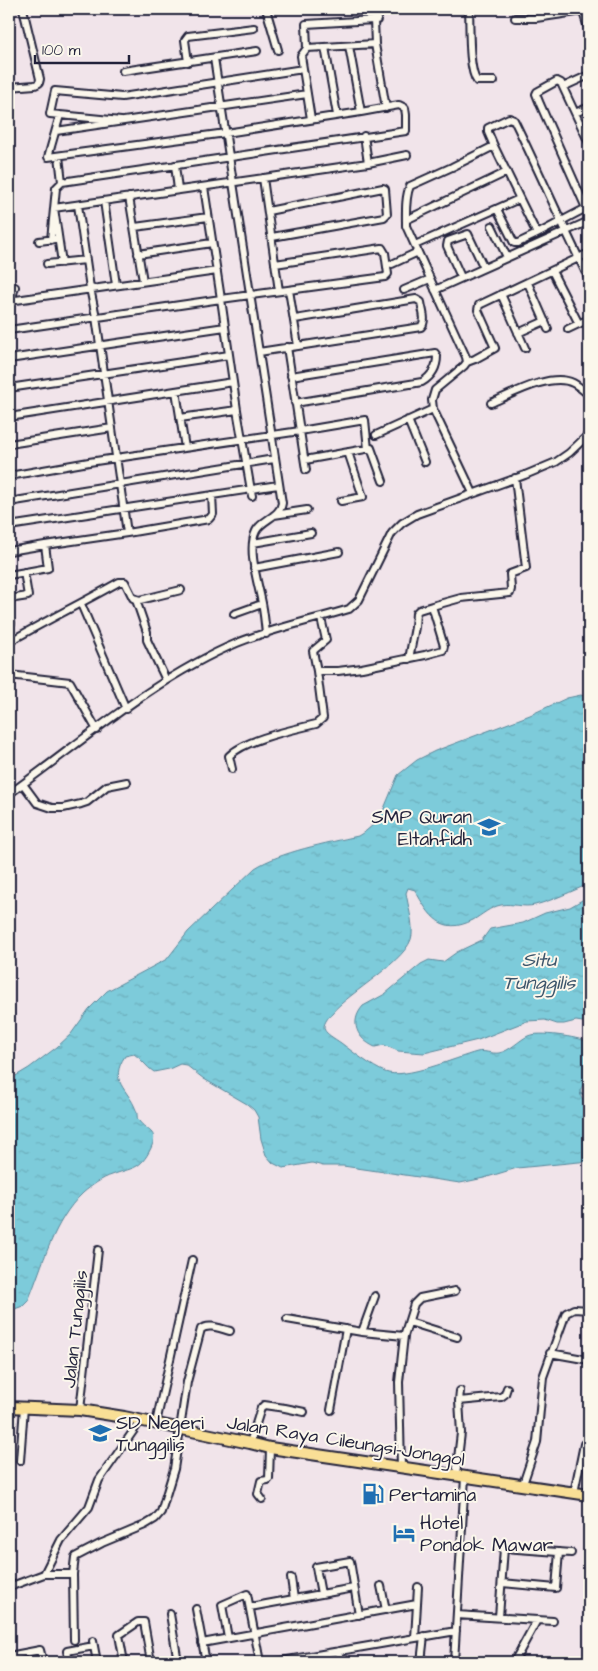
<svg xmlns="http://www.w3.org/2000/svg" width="598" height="1671" font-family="'Architects Daughter',sans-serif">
	<defs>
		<pattern id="water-ripples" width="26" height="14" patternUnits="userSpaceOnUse" patternTransform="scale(1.25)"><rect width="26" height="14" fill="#7dcbda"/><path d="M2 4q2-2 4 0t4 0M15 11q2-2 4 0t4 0" fill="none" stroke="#6caebc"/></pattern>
	</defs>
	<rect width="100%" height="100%" fill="#f1e4ea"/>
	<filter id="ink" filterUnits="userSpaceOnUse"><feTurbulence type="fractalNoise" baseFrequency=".02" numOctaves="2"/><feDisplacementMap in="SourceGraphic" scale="10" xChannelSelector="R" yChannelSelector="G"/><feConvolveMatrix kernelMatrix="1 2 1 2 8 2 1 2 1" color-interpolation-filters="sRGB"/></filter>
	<g filter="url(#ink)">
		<path fill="url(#water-ripples)" stroke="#59879a" d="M581,695L589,698V884C572,891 554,900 535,905C524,908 512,903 501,905C490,907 482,915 473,920C442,936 429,916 415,890L408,888L406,893C408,906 413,921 412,935C410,959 348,993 332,1013C317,1030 325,1032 341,1043C353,1052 372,1067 385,1072C405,1080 455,1058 477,1052C484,1050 491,1054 499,1053C510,1051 519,1040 528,1036C538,1031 578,1037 588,1042H589V1079L584,1082L581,1089V1097L589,1110V1161L517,1168L484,1178L460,1183L343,1166H323L312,1163L283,1168L273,1163L266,1155L261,1139L258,1117L254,1110L247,1104L204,1079L186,1065L180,1064L169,1069L154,1072C146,1067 142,1059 134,1054L125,1056C108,1082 128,1088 136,1110C138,1114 136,1118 139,1121C147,1132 159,1130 151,1148C140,1171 132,1167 112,1175C102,1178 91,1186 83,1193C53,1221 43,1265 28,1301L23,1306L9,1311V1080L29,1068L57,1047L71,1034L89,1009L107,991L167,959L188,932L255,868C280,852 327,843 358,836L366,831L374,824L383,811L398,775L417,760L435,751L530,715L567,698Z
			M589,896V1023L576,1021L564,1024H557L545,1020L527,1021L478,1040L424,1053L398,1051L384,1045L375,1047C357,1039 349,1022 363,1006L385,994L421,964L429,960L443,962L457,952L482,940L490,929L523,923L545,913L570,907Z"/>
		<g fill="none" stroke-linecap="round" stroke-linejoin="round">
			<path stroke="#59879a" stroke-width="2" d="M581,1094L589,1093"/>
			<g stroke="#22223b" stroke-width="10">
				<path id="minor" d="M266,9L278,50
					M379,9L377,20H374L375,44L386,108
					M469,9C470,24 468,70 477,81H494
					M582,9L589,31
					M9,10L12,9
					M515,18H536L583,11
					M349,46L361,112
					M325,47L337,115
					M307,48L306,24L374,20
					M214,58L282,503C280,517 262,519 256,531C247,549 258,583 262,603C264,613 265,623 266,634
					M188,62L185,40L188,36L254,28
					M123,71L257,51
					M9,87L35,85L39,83L40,79L23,9
					M563,87L589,75
					M575,113L589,107
					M311,119L301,56L307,48L375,44
					M121,121L50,114L55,91L122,97L303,69
					M56,131L307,94
					M364,136L368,163
					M59,156L62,182
					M175,165L178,190
					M263,178L279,291
					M204,187L221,299L385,277L388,274L385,253L382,248L275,264
					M129,197L143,281
					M104,201L116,285
					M78,205L90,288L96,317L127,533L209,519L213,514L212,495
					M589,207C571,215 554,226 537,234L494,146L488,132V128L509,118L514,120C540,173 563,227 589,279
					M586,208L540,104L536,94L537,92L557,81L561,83L589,143
					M497,209L514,243H518L537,234
					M268,211L383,188L385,189L387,214L384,217L272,237
					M406,220L507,172
					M492,226L507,257
					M135,227L208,217
					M51,240L56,188L62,182L406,131V115L405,108L399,105L361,112L226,133L48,157L60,115
					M39,241L55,239
					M415,245L519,199
					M138,254L212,243
					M62,263L54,208L368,163L407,155
					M47,264L86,260
					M392,264L418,252
					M552,271L579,324
					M461,277L447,246L448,241L468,234L484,268
					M528,283L548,329
					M289,290L298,346
					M404,290L430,279
					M435,290L589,221
					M501,294L525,348
					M9,301L217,271
					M11,301L15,287
					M568,329L589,319
					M9,330L221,299L237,410L252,496
					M518,333L545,321
					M259,352L421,327C427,321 422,310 421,302L416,299L295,319
					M9,359L225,327
					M467,362L475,359L495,348L478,310L479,305L589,253
					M291,376L429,354L435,353L437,356C437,367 432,376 422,382L295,403
					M9,388L229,355
					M176,391L185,448
					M491,403C512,394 551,372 573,383C579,386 584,391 589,395
					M9,417L233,382
					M180,418L237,410
					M408,420L425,462
					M376,435L433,409
					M9,444L112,428
					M305,460L371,448L383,481
					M306,470L300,431L365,420L368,449
					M9,476L89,462L300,431L287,347
					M473,493L433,409L432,400L435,390L464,366L467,362L466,357L406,226C406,213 405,197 410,186L452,167L494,146
					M341,501L363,497L348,452
					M9,502L274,459
					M274,515L307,510
					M9,526L278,485
					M253,543L311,533
					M9,551L45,545
					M254,568L339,552
					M9,575L48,568L45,545L127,533
					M9,599L28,596L24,572
					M136,600L147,632V640L166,680
					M81,604L126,709
					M234,614L262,604
					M321,618L326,640L313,651L317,671H338L362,668L425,655L443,650L444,646L432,606L461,598L510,593L511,589L510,574L526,568L515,478
					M9,623H11
					M9,642C45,621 82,603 119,582H125L133,598L140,600L181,590
					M409,659L415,627L416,613L419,610L432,606
					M9,675L70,682L97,730
					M232,769L229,756C246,739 292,730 316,724L323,718L317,671
					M23,784L37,803L52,808H63L81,804L87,802L107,786L127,782
					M9,794C82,742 154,678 237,643C271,629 313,620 349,609L359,600L392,533L402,523L417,514L525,475L556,462L569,453L589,434
					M287,1319L362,1332L404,1336L414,1304L420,1298L455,1291
					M409,1322L457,1337
					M362,1332L375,1296
					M550,1353L589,1360
					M459,1401L501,1397L505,1394L507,1388
					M80,1410L98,1250
					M331,1410L346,1329
					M156,1423L192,1260
					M250,1443L261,1408L264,1405L285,1408L304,1412
					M20,1461L24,1407
					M401,1468L399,1382L404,1336
					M456,1475L461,1433L459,1401L460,1391
					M523,1484L537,1442L543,1377L566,1313L574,1309L589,1310
					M574,1493L584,1444
					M262,1499L258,1494L261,1481L268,1480L269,1479L270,1448
					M44,1574L61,1540L89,1507L99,1480L141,1420
					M291,1578L294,1599
					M502,1583L556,1588L559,1552
					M381,1586L386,1610
					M9,1587L44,1574H73
					M321,1594L316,1567L350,1561L359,1615
					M250,1607L354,1588
					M196,1609L206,1662
					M170,1614L178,1662
					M457,1615L553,1621
					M499,1617L504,1548L571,1553
					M228,1638L222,1605L247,1594L260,1662
					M415,1638L418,1587
					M74,1640L73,1574L75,1557L102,1543L145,1525L155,1519L161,1512L174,1469L187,1382L201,1329C209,1323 221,1329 230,1331
					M93,1641L97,1662
					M202,1643L417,1604
					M339,1651L341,1662
					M15,1662L14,1655L40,1650L43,1662
					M69,1662L67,1651L94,1646
					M124,1662L119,1635L138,1622H144L151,1662
					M276,1662L456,1631
					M421,1662L424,1636
					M454,1662L465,1477
					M514,1662L537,1620"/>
			</g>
			<g stroke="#22223b" stroke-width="14">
				<path id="primary" d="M9,1407L80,1410L124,1417L250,1443L270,1448L589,1495"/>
			</g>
			<use href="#minor" stroke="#fbf7ec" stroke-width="6"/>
			<use href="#primary" stroke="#f9df96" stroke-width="10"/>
		</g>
	</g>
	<defs>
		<g id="school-bare" transform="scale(1.725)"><path d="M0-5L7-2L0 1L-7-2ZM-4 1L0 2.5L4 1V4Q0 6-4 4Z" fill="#1f6fb2" stroke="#fbf7ec" stroke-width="2.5" paint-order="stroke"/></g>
		<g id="fuel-bare" transform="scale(1.725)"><path d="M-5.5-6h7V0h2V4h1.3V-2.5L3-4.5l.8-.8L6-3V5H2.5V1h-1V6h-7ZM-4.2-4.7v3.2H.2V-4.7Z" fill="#1f6fb2" stroke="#fbf7ec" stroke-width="2.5" paint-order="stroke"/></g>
		<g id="hotel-bare" transform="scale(1.725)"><path d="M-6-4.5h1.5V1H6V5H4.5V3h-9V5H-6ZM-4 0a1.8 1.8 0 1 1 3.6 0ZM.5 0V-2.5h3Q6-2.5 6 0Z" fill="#1f6fb2" stroke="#fbf7ec" stroke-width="2.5" paint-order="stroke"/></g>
	</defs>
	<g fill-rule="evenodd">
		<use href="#school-bare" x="489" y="827"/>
		<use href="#school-bare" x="100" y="1433"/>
		<use href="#fuel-bare" x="373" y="1494"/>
		<use href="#hotel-bare" x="404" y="1533"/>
	</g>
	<g text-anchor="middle" stroke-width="4" stroke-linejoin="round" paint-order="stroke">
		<g font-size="19" fill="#22223b" stroke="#fbf7ec" text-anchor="start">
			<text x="472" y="823" text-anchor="end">SMP Quran<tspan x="472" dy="22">Eltahfidh</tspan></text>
			<text x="116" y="1429">SD Negeri<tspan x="116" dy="22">Tunggilis</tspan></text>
			<text x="389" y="1501">Pertamina</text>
			<text x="420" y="1529">Hotel<tspan x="420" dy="22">Pondok Mawar</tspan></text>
		</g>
		<g font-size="19" fill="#22223b" stroke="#fbf7ec">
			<text transform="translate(74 1329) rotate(-84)" y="7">Jalan Tunggilis</text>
			<text transform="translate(346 1440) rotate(9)" y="7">Jalan Raya Cileungsi-Jonggol</text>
		</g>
		<g font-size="20" font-style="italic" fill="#3d556b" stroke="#fbf7ec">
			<text x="539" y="966">Situ<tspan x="539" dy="23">Tunggilis</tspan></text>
		</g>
	</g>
	<rect width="598" height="1671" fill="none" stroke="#fbf7ec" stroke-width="30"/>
	<rect x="15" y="15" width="568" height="1641" fill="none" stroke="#22223b" stroke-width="2" filter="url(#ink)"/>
	<path d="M35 55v8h94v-8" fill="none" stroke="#22223b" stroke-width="2.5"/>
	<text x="42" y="55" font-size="15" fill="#22223b" stroke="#fbf7ec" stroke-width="4" paint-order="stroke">100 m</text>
</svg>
